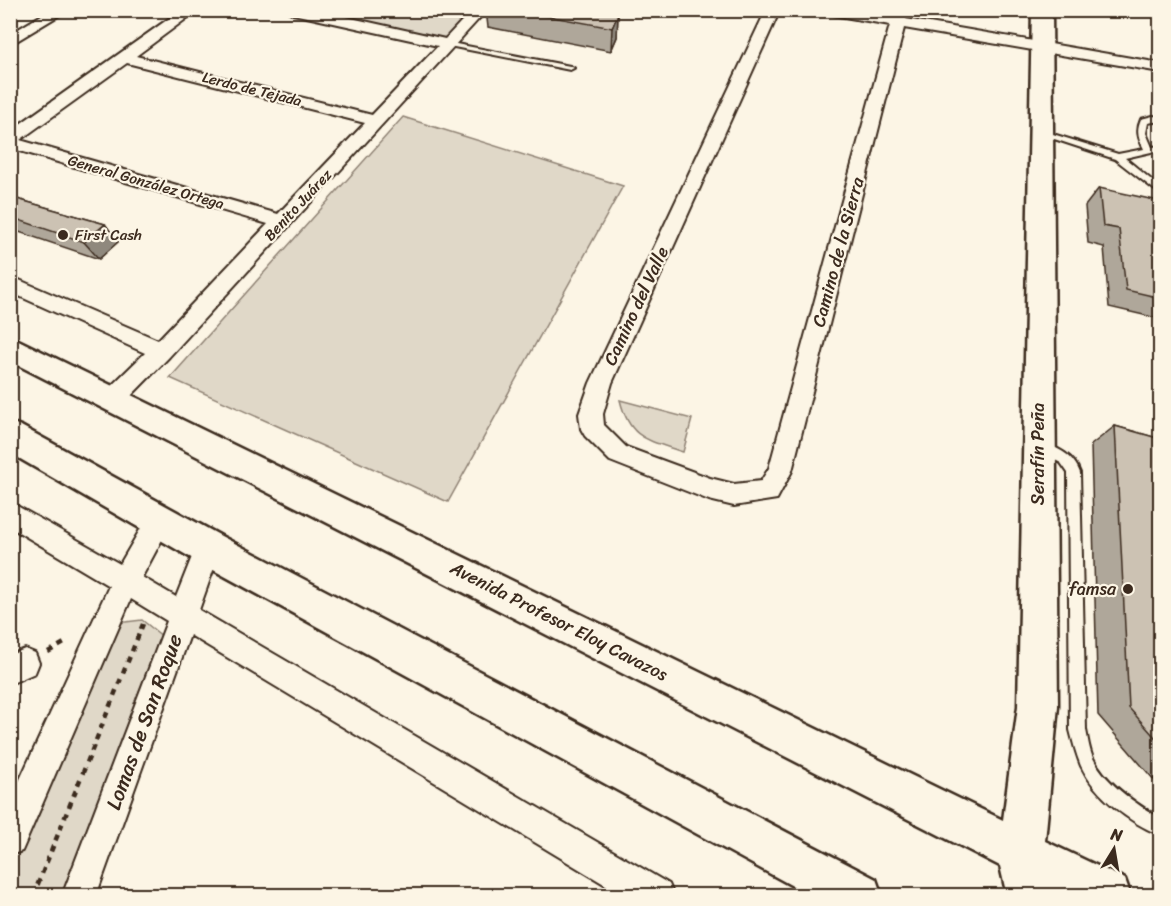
<svg xmlns="http://www.w3.org/2000/svg" width="1171" height="906" font-family="Sriracha,sans-serif">
	<rect width="100%" height="100%" fill="#fcf5e5"/>
	<filter id="ink" filterUnits="userSpaceOnUse"><feTurbulence type="fractalNoise" baseFrequency=".0167" numOctaves="2"/><feDisplacementMap in="SourceGraphic" scale="12" xChannelSelector="R" yChannelSelector="G"/><feConvolveMatrix kernelMatrix="1 2 1 2 8 2 1 2 1" color-interpolation-filters="sRGB"/></filter>
	<g filter="url(#ink)">
		<path fill="#e0d8c8" stroke="#8e8173" stroke-width="1.5" d="M314,11H477L447,40Z
			M403,117L623,186L448,502L170,378Z
			M620,400L692,419L683,452C648,440 630,440 620,400Z
			M142,620L173,645L73,895L11,896V852L109,624Z"/>
		<g fill="none" stroke-linecap="round" stroke-linejoin="round">
			<g stroke="#3b2a1e" stroke-width="4">
				<path id="service" d="M446,42L570,66L574,68L570,70L449,46H446Z
					M1153,116L1160,117V121L1148,123L1146,133L1152,147L1160,146V150L1125,158L1160,187V194L1115,159L1036,133L1043,131L1118,154L1144,149C1138,138 1136,130 1141,119Z
					M1041,442C1058,448 1074,455 1080,473L1086,730C1088,739 1089,749 1093,758C1106,784 1136,804 1160,818V835C1130,823 1095,796 1081,766C1076,754 1073,742 1070,730L1068,473L1061,463L1037,451L1035,447L1037,443Z"/>
			</g>
			<g stroke="#3b2a1e" stroke-width="4">
				<path id="minor" d="M50,10H68L10,45V34Z
					M181,10H198L136,56L372,115L438,46L293,14L286,10H315L445,39L472,10H487L169,357L122,405L114,407L106,405L103,398L106,391L145,353L10,292V276L158,340L268,224L10,148V131ZM127,63L365,123L278,214L20,140Z
					M766,10H780L612,383L603,414L604,425L626,447L710,478L734,484L761,481L769,468L890,25L827,14L820,10H854L892,17L894,10H908L906,19L1160,63V72L904,28L792,471L777,499L734,506L709,500L610,461L585,436L581,429L579,414L590,383Z
					M10,502L120,564L151,511L160,507L169,511L173,519L142,577L176,597L199,539L208,536L217,539L221,548L199,610L669,884L674,896H624L190,635L96,896H62L167,621L131,599L22,851L10,855V801L109,586L10,527Z
					M25,649L35,653L39,663L35,673L10,684V655Z"/>
			</g>
			<g stroke="#3b2a1e" stroke-width="5">
				<path id="secondary" d="M1032,10H1052L1058,706L1045,841L1125,879L1131,896H1058L1053,893L1054,896H1007L1000,866L10,361V336L1003,820L1018,706Z
					M10,422L21,426L221,536L876,879L882,896H811L195,560L10,453Z"/>
			</g>
			<path stroke="#3b2a1e" stroke-width="4.5" stroke-dasharray="6 6" stroke-linecap="butt" d="M48,652L68,641
				M33,896L143,624"/>
			<use href="#service" fill="#fcf5e5" fill-rule="evenodd"/>
			<use href="#minor" fill="#fcf5e5" fill-rule="evenodd"/>
			<use href="#secondary" fill="#fcf5e5" fill-rule="evenodd"/>
		</g>
		<path fill="#afa79a" stroke="#3b2a1e" stroke-width="1.5" d="M486,10H598L618,14L617,37L611,51L488,27Z
			M1099,188L1161,208V319L1109,307L1104,247L1088,243L1085,206Z
			M10,197L105,224L118,242L99,259L10,229Z
			M1115,426L1161,439V788L1098,715L1091,445Z"/>
		<path fill="#8f887d" stroke="#3b2a1e" stroke-width="1.5" d="M618,14L617,37L611,51L612,28Z
			M105,224L118,242L99,259L84,242Z"/>
		<path fill="#ccc2b3" stroke="#3b2a1e" stroke-width="1.5" d="M515,10H598L618,14L612,28Z
			M1099,188L1159,201L1161,208V298L1126,290L1119,229L1103,226Z
			M10,197L105,224L84,242L10,217Z
			M1115,426L1161,439V744L1129,708Z"/>
	</g>
	<g fill="#3b2a1e" stroke="#fcf5e5" stroke-width="2">
		<circle cx="63" cy="235" r="6"/>
		<circle cx="1128" cy="589" r="6"/>
	</g>
	<g text-anchor="middle" stroke-width="4.5" stroke-linejoin="round" paint-order="stroke">
		<g font-size="15" fill="#3b2a1e" stroke="#fcf5e5">
			<text transform="translate(252 89) rotate(14)" y="5">Lerdo de Tejada</text>
			<text transform="translate(146 182) rotate(16)" y="5">General González Ortega</text>
			<text transform="translate(298 205) rotate(-47)" y="5">Benito Juárez</text>
		</g>
		<g font-size="15" fill="#3b2a1e" stroke="#fcf5e5" text-anchor="start">
			<text x="75" y="240">First Cash</text>
		</g>
		<g font-size="18" fill="#3b2a1e" stroke="#fcf5e5">
			<text transform="translate(838 252) rotate(-75)" y="6">Camino de la Sierra</text>
			<text transform="translate(636 306) rotate(-65)" y="6">Camino del Valle</text>
			<text transform="translate(1038 454) rotate(-90)" y="6">Serafín Peña</text>
			<text transform="translate(559 621) rotate(27)" y="6">Avenida Profesor Eloy Cavazos</text>
		</g>
		<g font-size="18" fill="#3b2a1e" stroke="#fcf5e5" text-anchor="end">
			<text x="1116" y="595">famsa</text>
		</g>
		<g font-size="21" fill="#3b2a1e" stroke="#fcf5e5">
			<text transform="translate(144 722) rotate(-70)" y="7">Lomas de San Roque</text>
		</g>
	</g>
	<rect width="1171" height="906" fill="none" stroke="#fcf5e5" stroke-width="36"/>
	<rect x="18" y="18" width="1135" height="870" fill="none" stroke="#3b2a1e" stroke-width="2" filter="url(#ink)"/>
	<g transform="translate(1114 849) rotate(11)" stroke="#fcf5e5" stroke-width="4.5" paint-order="stroke">
	<path d="M0-4.5L10 22L0 15L-10 22Z" fill="#3b2a1e"/>
	<text y="-9" font-size="16" font-weight="bold" text-anchor="middle" fill="#3b2a1e">N</text>
	</g>
</svg>
